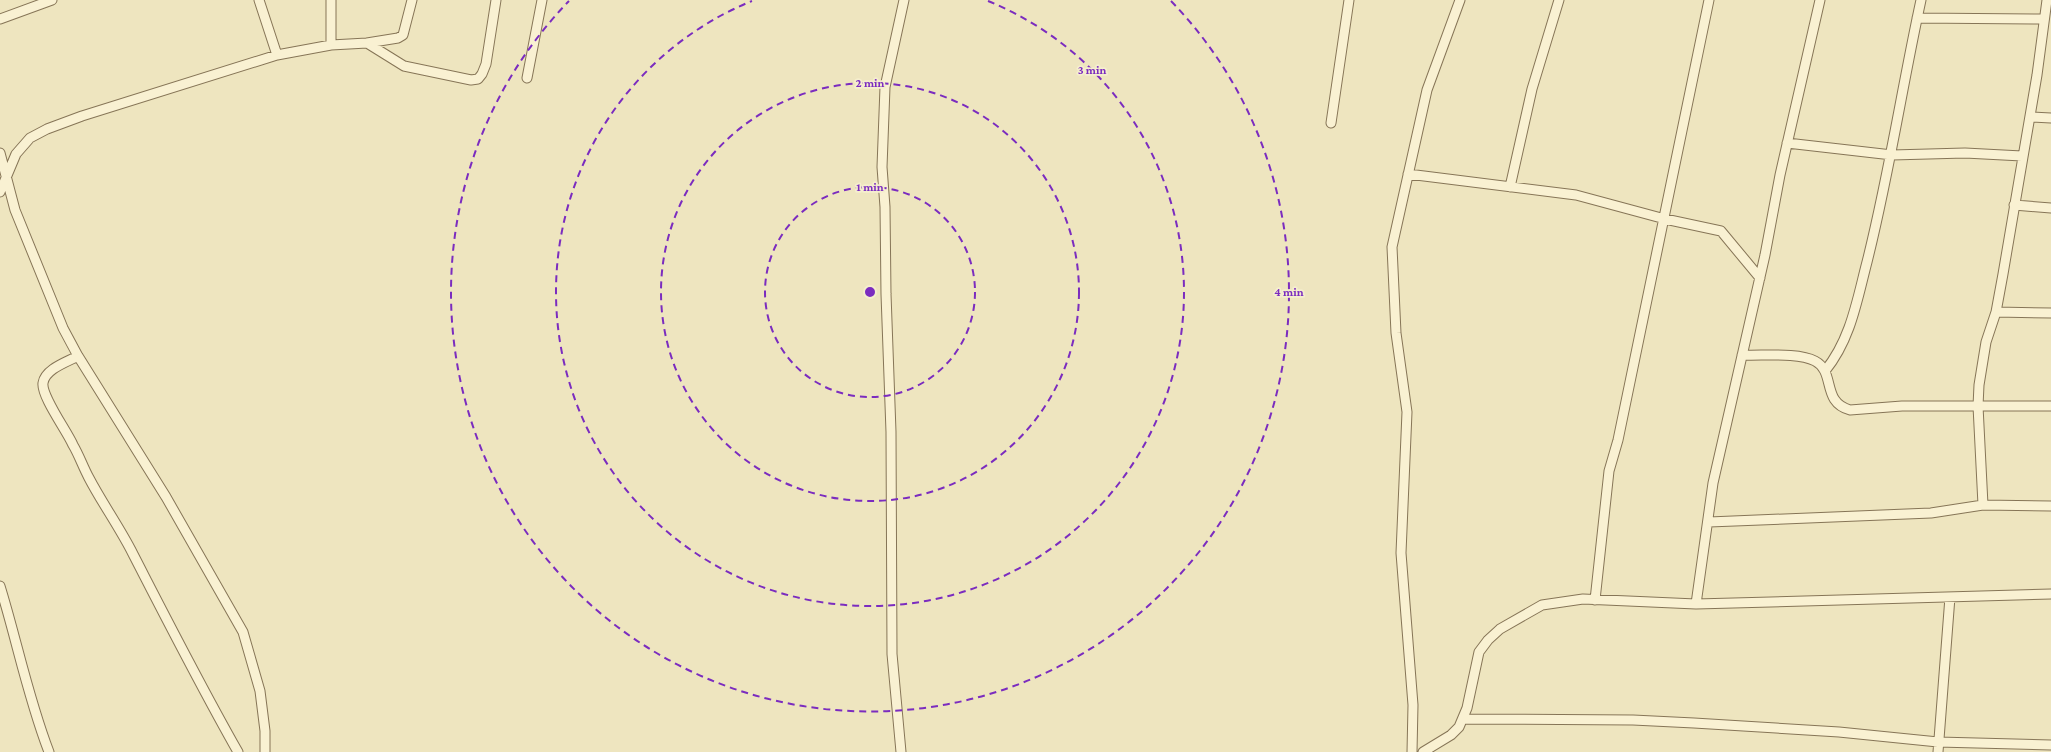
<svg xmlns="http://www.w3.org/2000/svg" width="2051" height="752" font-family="'Crimson Pro',serif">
	<rect width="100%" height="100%" fill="#eee5bf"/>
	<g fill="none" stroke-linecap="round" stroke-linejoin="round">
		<g stroke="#867557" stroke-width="11">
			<path id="minor" d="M259,0L277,55
				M331,0V45
				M1917,18L2044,19
				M0,19L52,0
				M367,43L398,38L403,35L412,0
				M527,78L542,0
				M2030,117L2051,118
				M1331,123L1349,0
				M1787,143L1892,155L1965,153L2022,156
				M0,153L15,210L63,328L78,356L166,497L243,632L260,691L265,731V752
				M1408,174L1576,195L1665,219L1721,231L1760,278
				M1510,187L1532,89L1559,0
				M0,192L16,154L30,138L47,129L82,116L277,55L331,45L367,43L404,66L471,80L478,79L482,74L486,64L496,0
				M2014,205L2051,208
				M1996,312L2051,313
				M1742,355C1762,356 1798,352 1815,361C1836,372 1821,402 1850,410L1902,406H2051
				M78,356C67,362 45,369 43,383C41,396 67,431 73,445C79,455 83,467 89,478C102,503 120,528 133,554C167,620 201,687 238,752
				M1825,371C1851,339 1857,300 1867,262C1889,175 1902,87 1921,0
				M1983,505L1978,406L1979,385L1986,342L1996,312L2003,274L2037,75L2047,0
				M1709,522L1931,513L1983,505L2051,506
				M0,586C17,641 28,698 49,752
				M1595,600L1609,471L1618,440L1709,0
				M1696,604L1713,483L1765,255L1780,175L1820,0
				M1463,719L1633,720L1694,723L1839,732L1938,742L2051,745
				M901,752L892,654L891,432L886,294L885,207L882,167L885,87L904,0
				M1412,752L1413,705L1401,553L1407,412L1396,333L1392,247L1427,90L1460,0
				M1423,752L1451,735L1459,727L1467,708L1479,652L1488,640L1500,629L1542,605L1583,599L1696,604L2051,594
				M1938,752L1950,597"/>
		</g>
		<use href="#minor" stroke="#f9f1d2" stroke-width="9"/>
	</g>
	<g fill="none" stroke="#7b2cbf" stroke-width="2" stroke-dasharray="7 5">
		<circle cx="870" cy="292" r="105"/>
		<circle cx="870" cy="292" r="209"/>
		<path d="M988 1A314 314 0 1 1 752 1"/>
		<path d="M1171 1A419 419 0 1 1 569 1"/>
	</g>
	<circle cx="870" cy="292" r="6" fill="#7b2cbf" stroke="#f5eece" stroke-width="2"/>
	<g font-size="12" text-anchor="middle" font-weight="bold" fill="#7b2cbf" stroke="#f5eece" stroke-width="3.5" stroke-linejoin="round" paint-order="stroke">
		<text x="1092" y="74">3 min</text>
		<text x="870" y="87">2 min</text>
		<text x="870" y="191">1 min</text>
		<text x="1289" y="296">4 min</text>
	</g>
</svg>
